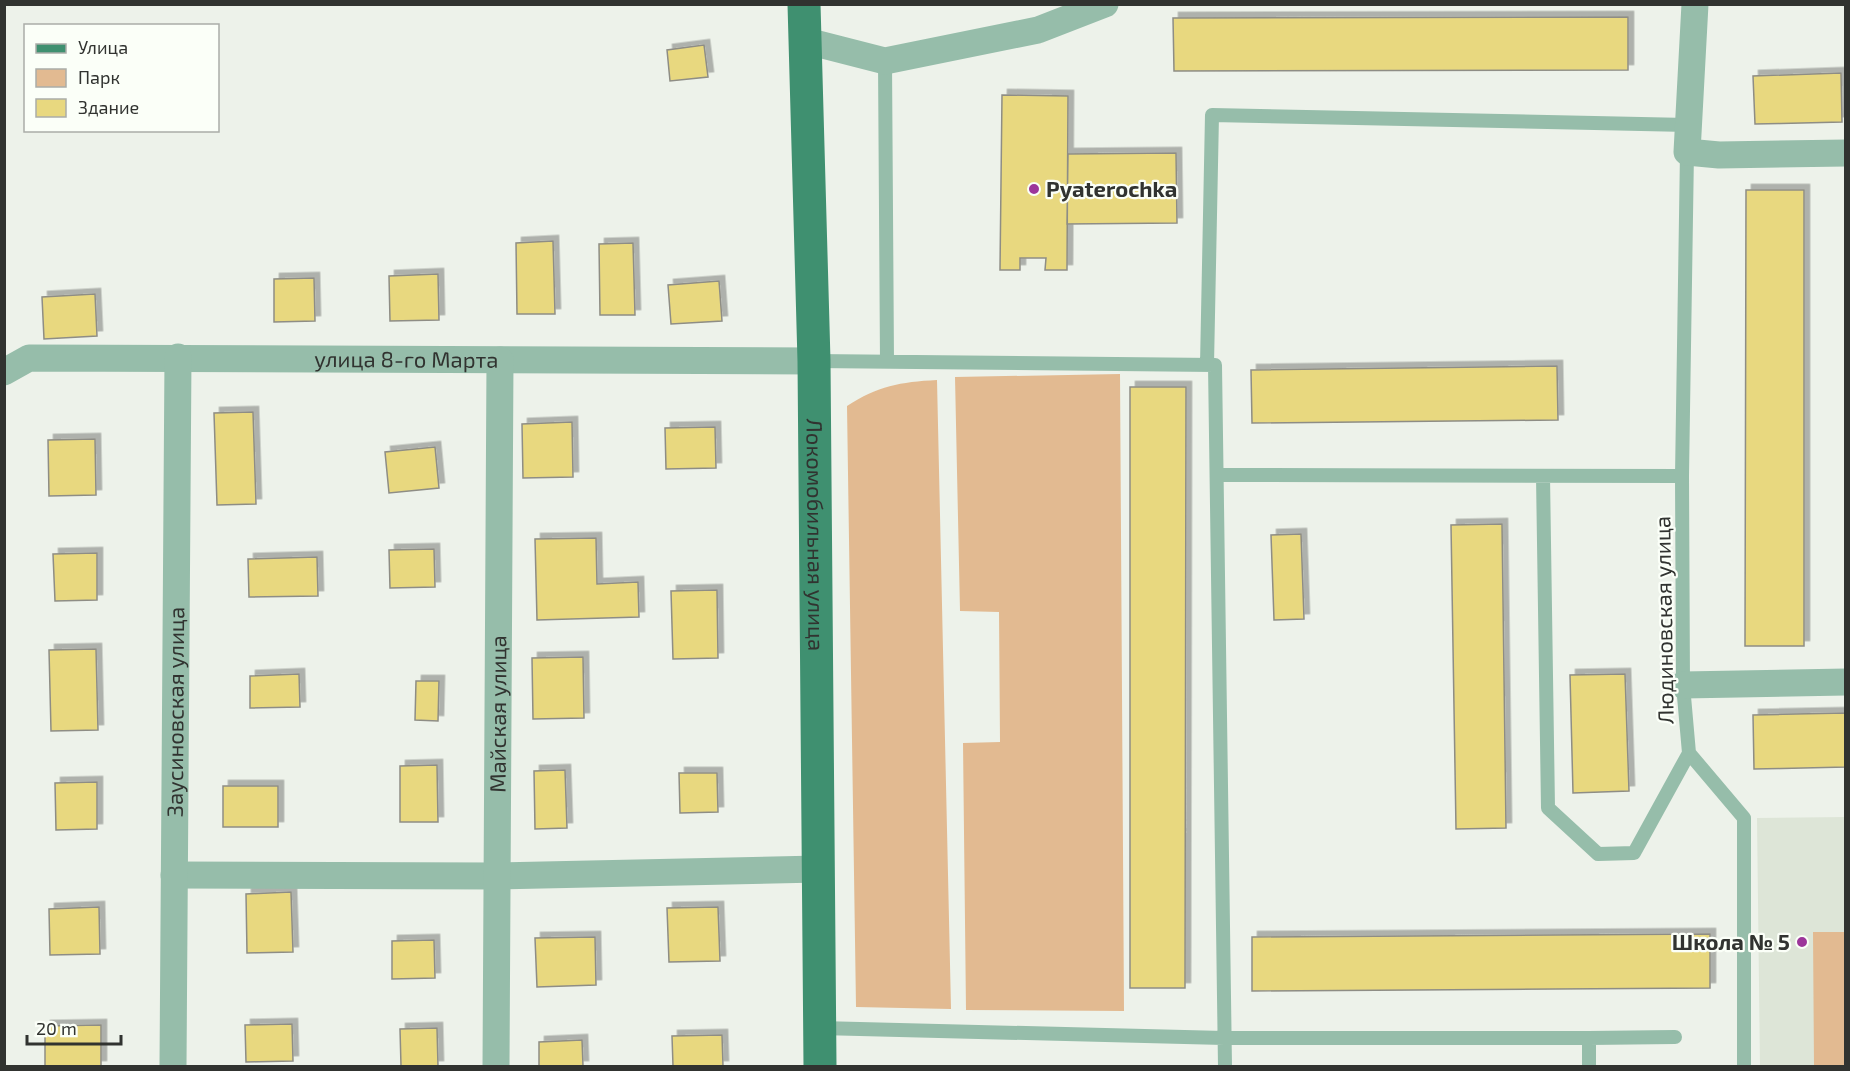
<svg xmlns="http://www.w3.org/2000/svg" width="1850" height="1071" font-family="'Exo 2',sans-serif">
	<defs>
		<filter id="shadow"><feDropShadow dx="5.5" dy="-5.5" stdDeviation="0" flood-color="#0004"/></filter>
	</defs>
	<rect width="100%" height="100%" fill="#edf2ea"/>
	<path fill="#dde5d7" d="M1845,817V1066H1760L1757,818Z"/>
	<path fill="#e2ba91" d="M1120,374L1124,1011L966,1010L963,743L1000,742L999,612L960,611L955,377Z
		M937,380L951,1009L856,1007L847,406C878,386 900,382 937,380Z
		M1813,932H1845V1066H1814Z"/>
	<path fill="#e8d87f" stroke="#8e8d85" stroke-width="1.5" filter="url(#shadow)" d="M1628,17V70L1174,71L1173,18Z
		M704,45L708,77L670,81L667,50Z
		M1841,73L1842,122L1755,124L1753,76Z
		M1002,95L1068,96L1067,270H1045L1046,258H1020V270H1000Z
		M1176,153L1177,223L1067,224L1068,154Z
		M1746,190H1804V646H1745Z
		M553,241L555,314H517L516,243Z
		M633,243L635,315H600L599,244Z
		M438,274L439,320L390,321L389,276Z
		M314,278L315,321L274,322V279Z
		M719,281L722,321L671,324L668,285Z
		M95,294L97,336L44,339L42,297Z
		M1557,366L1558,420L1252,423L1251,370Z
		M1130,387H1186L1185,988H1130Z
		M253,412L256,504L217,505L214,413Z
		M572,422L573,477L523,478L522,424Z
		M715,427L716,468L666,469L665,428Z
		M95,439L96,495L49,496L48,440Z
		M435,447L439,488L389,493L385,452Z
		M1502,524L1506,828L1456,829L1451,525Z
		M1301,534L1304,619L1274,620L1271,535Z
		M596,538L597,584L638,582L639,617L537,620L535,539Z
		M434,549L435,587L390,588L389,550Z
		M97,553V600L55,601L53,554Z
		M317,557L318,596L249,597L248,559Z
		M717,590L718,658L673,659L671,591Z
		M96,649L98,730L51,731L49,650Z
		M583,657L584,718L533,719L532,658Z
		M299,674L300,707L250,708V676Z
		M1625,674L1629,791L1573,793L1570,675Z
		M416,681H439L438,721L415,720Z
		M1846,713V767L1754,769L1753,715Z
		M437,765L438,822H400V766Z
		M565,770L567,828L535,829L534,771Z
		M679,773H717L718,812L680,813Z
		M97,782V829L56,830L55,783Z
		M223,786H278V827H223Z
		M291,892L293,952L247,953L246,894Z
		M99,907L100,954L50,955L49,909Z
		M718,907L720,961L669,962L667,908Z
		M1710,934V988L1252,991V937Z
		M595,937L596,985L537,987L535,938Z
		M434,940L435,978L392,979V941Z
		M292,1024L293,1061L246,1062L245,1025Z
		M101,1025V1066H45V1026Z
		M437,1028L438,1066H401L400,1029Z
		M722,1035L723,1066H673L672,1036Z
		M582,1040L583,1066H539V1042Z"/>
	<g fill="none" stroke-linecap="round" stroke-linejoin="round">
		<path stroke="#96bdaa" stroke-width="14" d="M885,61L887,361
			M1687,152L1682,476L1683,685L1689,753L1744,818V1066
			M814,361L1215,365L1225,1066
			M1207,365L1212,115L1688,125
			M1217,475L1682,476
			M1543,476L1548,808L1598,854L1634,853L1689,753
			M820,1028L1224,1038H1589V1066
			M1589,1038L1675,1037"/>
		<g stroke="#96bdaa" stroke-width="27">
			<path d="M1695,4L1687,152L1719,155L1846,153"/>
			<path d="M803,40L885,61L1038,30L1105,4"/>
			<path id="s1" d="M4,372L29,358L814,361"/>
			<path d="M1683,685L1846,682"/>
			<path d="M174,875L497,876L819,869"/>
			<path id="s2" d="M173,1066L178,357"/>
			<path id="s3" d="M496,1066L500,360"/>
		</g>
		<path stroke="#3f9070" stroke-width="33" id="s4" d="M804,4L814,361L820,1066"/>
	</g>
	<g fill="#9c369a" stroke="#fbfff8" stroke-width="2">
		<circle cx="1034" cy="189" r="6"/>
		<circle cx="1802" cy="942" r="6"/>
	</g>
	<g text-anchor="middle" stroke-width="4.5" stroke-linejoin="round" paint-order="stroke">
		<g font-size="22" font-weight="bold" fill="#313330" stroke="#fbfff8" text-anchor="start">
			<text x="1046" y="197">Pyaterochka</text>
			<text x="1790" y="950" text-anchor="end">Школа № 5</text>
		</g>
		<g font-size="22" fill="#313330" stroke="#fbfff8">
			<text dy="8" stroke="none"><textPath href="#s1" startOffset="406">улица 8-го Марта</textPath></text>
			<text dy="8" stroke="none"><textPath href="#s4" startOffset="531">Локомобильная улица</textPath></text>
			<text transform="translate(1664 620) rotate(-91)" y="8">Людиновская улица</text>
			<text dy="8" stroke="none"><textPath href="#s2" startOffset="354">Заусиновская улица</textPath></text>
			<text dy="8" stroke="none"><textPath href="#s3" startOffset="352">Майская улица</textPath></text>
		</g>
	</g>
	<rect width="1850" height="1071" fill="none" stroke="#313330" stroke-width="12"/>
	<rect x="24" y="24" width="195" height="108" fill="#fbfff8" stroke="#aaada8" stroke-width="1.5"/>
	<rect x="36" y="44" width="30" height="9" fill="#3f9070" stroke="#aaada8" stroke-width="1.5"/>
	<text x="78" y="54" font-size="18" fill="#313330">Улица</text>
	<rect x="36" y="69" width="30" height="18" fill="#e2ba91" stroke="#aaada8" stroke-width="1.5"/>
	<text x="78" y="84" font-size="18" fill="#313330">Парк</text>
	<rect x="36" y="99" width="30" height="18" fill="#e8d87f" stroke="#aaada8" stroke-width="1.5"/>
	<text x="78" y="114" font-size="18" fill="#313330">Здание</text>
	<path d="M27 1035v9h94v-9" fill="none" stroke="#313330" stroke-width="3"/>
	<text x="36" y="1035" font-size="18" fill="#313330" stroke="#fbfff8" stroke-width="4.5" paint-order="stroke">20 m</text>
</svg>
